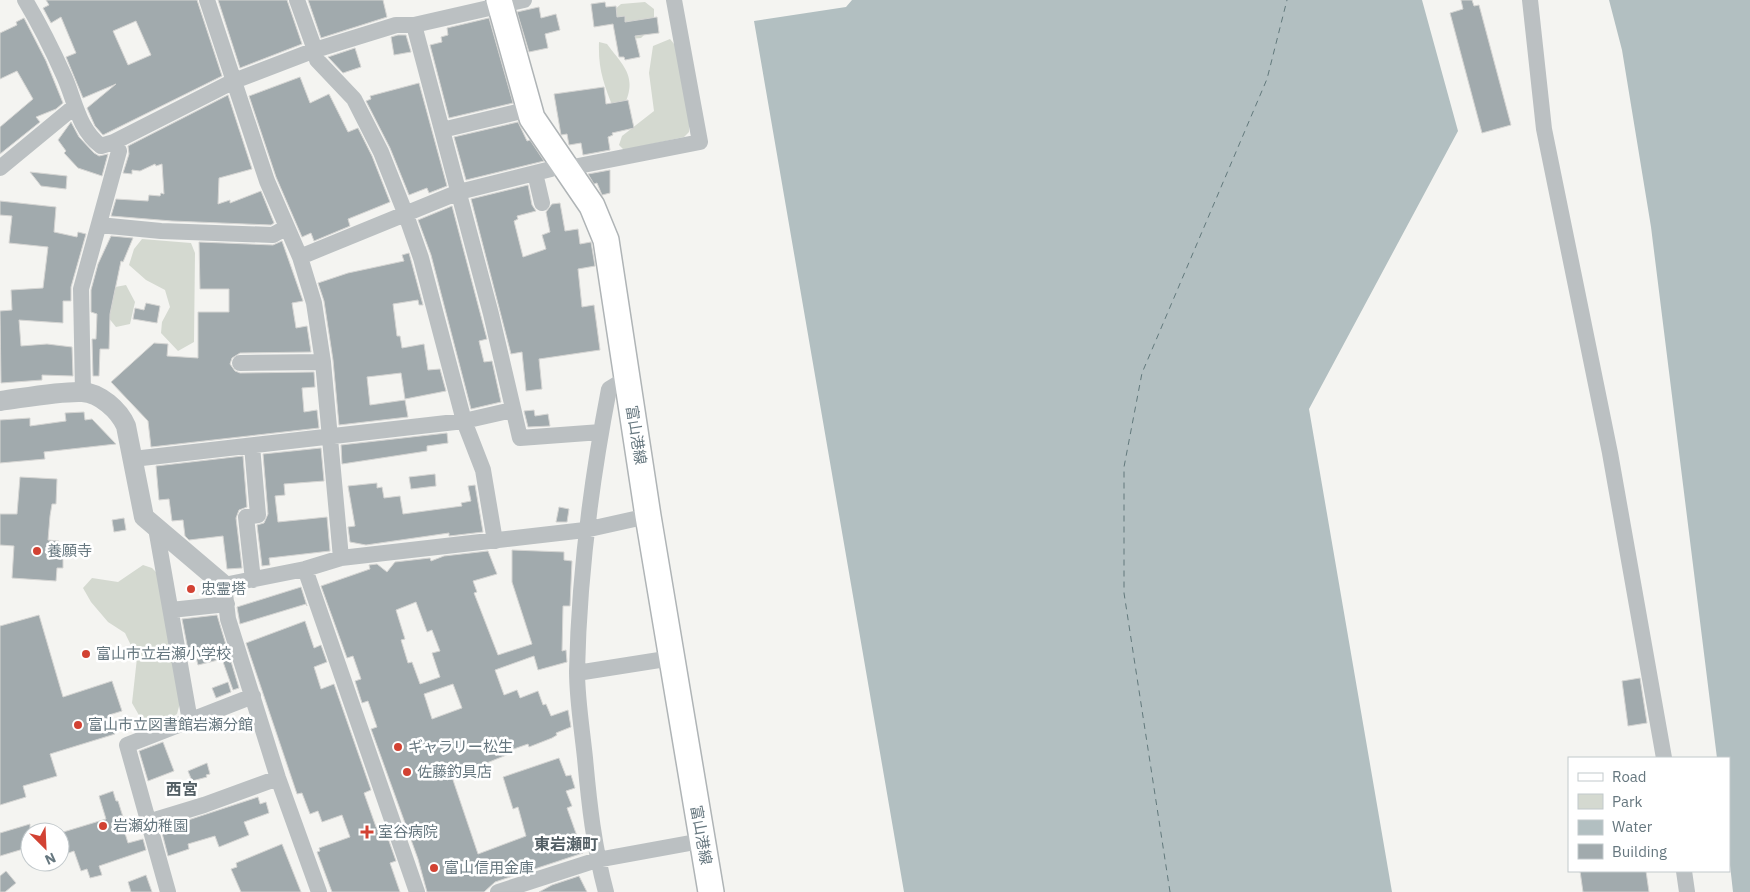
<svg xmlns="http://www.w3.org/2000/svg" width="1750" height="892" font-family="'IBM Plex Sans','Noto Sans JP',sans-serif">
	<rect width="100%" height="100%" fill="#f4f4f1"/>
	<path fill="#d4d9d0" d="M645,2L654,9V25L641,38L631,39L613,11L621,4Z
		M670,39C691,61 689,103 689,132L684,137L624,150L619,145L622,136L654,111L649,73L653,46Z
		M599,42L607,44C625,68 638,77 623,108L614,110C604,84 598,70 599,42Z
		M142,239L191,243L195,253L194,342L178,351L161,333L162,322L170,307L165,290L146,280L129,265L134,249Z
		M126,285L135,302L130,324L116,327L103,311L110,288Z
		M143,565L152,568L161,577L181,699L177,714L169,719L152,724L140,717L132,703L137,658L125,633L108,622L91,602L83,588L92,578L118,582Z"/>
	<path fill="#b2bfc1" d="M852,0H1422L1458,131L1309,409L1392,892H904L754,21L846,7Z
		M1609,0H1750V892H1733L1729,856V758H1717L1651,227L1622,50Z"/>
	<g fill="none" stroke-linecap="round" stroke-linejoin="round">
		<path stroke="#62797c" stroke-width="1" stroke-dasharray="6 5" stroke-linecap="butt" d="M1170,892L1124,593V467L1142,373L1267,79L1287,0"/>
	</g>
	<path fill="#a1aaad" stroke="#d5d5d3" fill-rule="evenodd" d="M46,0H197L222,76L103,135L95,126L87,108L116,84L83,98L66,57L76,53L61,17L51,23L43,8L49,5ZM136,21L151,55L128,65L113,31Z
		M218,0H287L302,44L240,68Z
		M308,0H383L387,17L321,38Z
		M1461,0H1472L1474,6L1479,5L1511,125L1482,133L1450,13L1463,9Z
		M605,2L606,7L616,6L617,17L625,16V22L657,17L659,33L635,36L640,57L625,60L624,57H619L613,24L594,27L591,4Z
		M539,7L541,18L556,14L560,30L545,34L548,48L529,52L517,12Z
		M24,18L46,61L63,103L56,109L36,117L40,122L0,154V127L33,99L17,71L0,79V33L17,25L16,22Z
		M489,18L513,103L449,118L430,45L442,42L441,37L448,35L447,28Z
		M398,35H406L411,52L394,55L391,37Z
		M355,48L361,67L343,73L328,57Z
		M300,77L310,103L329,94L348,132L358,128L372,156L390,202L348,219L350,226L314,241L311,233L302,237L276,177L249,96Z
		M419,83L447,186L429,193L427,188L409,195L390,148L366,101L371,99L370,96Z
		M604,87L606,104L628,100L634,128L612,133L613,135L608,137L610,150L583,155L581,143L569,145L567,134L561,135L554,94Z
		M228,95L252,169L219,178L218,204L230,200V203L261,191L274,223L271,225L172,221L111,216L116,199L148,201L149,195L160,196L161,193L164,194L162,164L156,166L155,164L140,171L132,170V174L123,173L129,154L128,146Z
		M71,122L79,137L94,153L99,156L108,154L102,176L78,168L64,153L66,151L58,140Z
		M518,122L527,141L530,140L544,161L466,180L454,137Z
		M610,170V193L602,195L597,183L594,184L588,174Z
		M30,172L67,176L66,189L41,186Z
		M528,185L532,205L536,211L517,216L518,219L514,221L523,257L546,249L542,235L550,232L546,212L552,204L560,203L565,231L578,229L580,244L591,242L595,266L578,269L582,307L594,305L600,350L539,359L542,389L526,391L522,352L511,354L471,199Z
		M0,201L56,207L54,232L77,237L78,232L86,234L71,287V301H63V323L19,320L21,346L47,344L72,347L73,376L42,375V380L1,383L0,311L12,310L11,290L43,288L48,247L9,243L12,216L0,215Z
		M452,206L487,339L479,341L484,362L492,361L501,402L471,409L431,255L418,220Z
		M111,236L133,238L123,262L121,261L110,314L109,349H100L99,376H93L92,339H96L97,314L91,312V290L98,264Z
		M282,241L303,301L292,303L296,328L307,326L311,352L240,353L232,358L230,364L235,371L240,373L314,372L315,387L302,388L304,412L317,410L319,428L151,447L148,421L111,382L154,343L168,344L167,356L198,358V312H229V289H200L199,242L273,245Z
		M409,253L423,305H419L418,300L393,304L397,336H400L402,348L424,344L428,370L440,369L446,391L405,399L401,373L367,377L370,405L405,400L408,417L339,425L333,360L324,301L318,283L348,273L404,261L402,255Z
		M146,303L160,306L157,323L133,319L135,308L144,310Z
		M534,410L535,416L548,414L550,426L528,427L524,411Z
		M84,412L85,420L92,419L116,444L44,452L45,459L0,463V420L30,418V426L66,421L65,413Z
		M447,433L448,443L427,446V451L342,464L341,445Z
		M321,448L324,481L284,484L285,495L275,496L278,522L327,517L330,551L269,558L270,565L262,566L257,525L264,523L268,514L263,454Z
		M243,456L247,507L239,510L236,518L242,568L227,569L223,536L189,540L185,536L183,520L172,521L169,499L159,500L156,466Z
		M435,474L436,486L411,489L409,477Z
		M20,477L57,479L56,504H52L50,516L48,540L59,541L58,553H63V568H57L56,581L12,578L14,546L0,545V514H17Z
		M377,483V488L382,487L384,498L400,496L403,514L462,506L461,503L471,501L468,486L475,485L483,532L449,536V533L366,545L350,542L348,527L355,526L348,486Z
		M559,507L569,509L567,522H556Z
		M124,518L126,530L114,532L112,520Z
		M512,550L564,552V560L572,561L570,606H563L562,651L566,650L567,662L538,670L534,656L495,670L504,695L517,690L520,698L538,691L543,705L546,704L551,716L568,710L571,727L556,733L557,735L552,738L529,747L528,744L508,751L509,754L452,777L478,854L526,836L518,807L513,809L503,777L559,758L566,776L571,775L575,788L566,791L572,806L567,808L583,853L495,882L484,892H427L418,859L371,729L377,727L368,701L362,703L355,681L361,679L353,656L347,658L321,586L370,569L369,565L377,564L387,572L395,562L430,558L431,561L444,556L488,551L497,574L473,581L477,592L474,593L498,655L532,644L512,582ZM416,602L427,632L432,630L440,651L432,653L440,677L420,684L412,662L408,663L401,640L405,639L396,610ZM453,684L462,708L432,719L424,694Z
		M301,587L307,606L306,604L240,624L237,607Z
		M39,615L63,697L112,681L122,711L109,715L115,734L50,754L57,776L23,786L26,797L0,805V626Z
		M217,615L239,688L233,690L222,659L198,665L194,649L188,650L182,619Z
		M305,621L314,648L321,645L327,662L314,667L321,689L334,684L371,790L364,793L376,827L383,824L396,861L390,863L400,892H332L317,852L320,851L319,848L350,837L342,815L322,822L318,811L310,814L302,793L297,794L246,643Z
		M1640,678L1647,723L1628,726L1622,681Z
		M228,682L231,692L216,698L212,688Z
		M163,742L174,771L148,781L139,751Z
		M207,763L210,774L206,775L207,777L192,781L188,771Z
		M113,791L116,801H118L123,817H120L128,843L143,839L146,850L99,866L102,875L90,878L87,869L81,871L74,851L60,856V833L106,819L99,796Z
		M258,797L260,804L266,802L269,813L244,822L249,835L219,847L215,836L188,844L189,849L168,856L161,829Z
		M30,824V847L0,856V833Z
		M282,844L301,892H241L231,869L237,867L236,863Z
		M6,871L16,883L5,892H0V876Z
		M1580,871H1646L1649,892H1583Z
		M146,875L152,892H131L128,882Z
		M579,876L587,892H539L552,885Z"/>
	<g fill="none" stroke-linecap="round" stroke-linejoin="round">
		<g stroke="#afb4b6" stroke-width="28">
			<path id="primary" d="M499,0L532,118L592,206L606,240L648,516L711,892"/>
		</g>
		<path stroke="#bbc0c2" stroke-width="16" d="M25,0C40,25 52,49 64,76C75,100 78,129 101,146L114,142L234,81L315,50L396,25H414L524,0
			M207,0L267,181L300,257L314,303L323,362L341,558
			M297,0L315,50L317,60L354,99L381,152L406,215L421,258L464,421L483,470L495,541
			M1530,0L1544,129L1610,453L1664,758
			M414,25L491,314L520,438L601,432
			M442,130L530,109
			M0,168L74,107
			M568,168L700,142L674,0
			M535,173L542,203
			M99,225L161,231L273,235L287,227
			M300,257L459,192L551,169L565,163
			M240,363L323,362
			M83,392L81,289L119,151L114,142
			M252,446L258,515L246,517L253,580
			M133,459L464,421L512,410
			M156,528L190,721
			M305,569L417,892
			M171,610L227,604
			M577,673L672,658
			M148,822L204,805L278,778
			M1684,871L1687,892
			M168,892L127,745L253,696
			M319,892L278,778L228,619L224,585L305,569L341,558L585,530L648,516
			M498,892L597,860L701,841
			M606,892C594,848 589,803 585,758C582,729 577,699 577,671C579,576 591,482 609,389L627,378"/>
		<path stroke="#bbc0c2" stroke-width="20" d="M0,401C23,398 60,391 82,392C100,393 119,410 126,426L144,517L224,585"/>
		<use href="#primary" stroke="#fff" stroke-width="25"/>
	</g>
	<g fill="#d24233" stroke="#fff" stroke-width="2">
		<circle cx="37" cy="551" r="5"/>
		<circle cx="191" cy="589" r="5"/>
		<circle cx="86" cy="654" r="5"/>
		<circle cx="78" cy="725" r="5"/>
		<circle cx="398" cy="747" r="5"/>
		<circle cx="407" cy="772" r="5"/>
		<circle cx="103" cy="826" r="5"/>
		<path d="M364.5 824.5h5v5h5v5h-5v5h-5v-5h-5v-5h5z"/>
		<circle cx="434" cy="868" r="5"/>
	</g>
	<g text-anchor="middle" stroke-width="5" stroke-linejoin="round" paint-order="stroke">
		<g font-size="15" fill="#66777f" stroke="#fff">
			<text transform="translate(636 435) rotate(81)" y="5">富山港線</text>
			<text transform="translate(701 835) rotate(80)" y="5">富山港線</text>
		</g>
		<g font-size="15" fill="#66777f" stroke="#fff" text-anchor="start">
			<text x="47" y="556">養願寺</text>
			<text x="201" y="594">忠霊塔</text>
			<text x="96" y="659">富山市立岩瀬小学校</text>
			<text x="88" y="730">富山市立図書館岩瀬分館</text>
			<text x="408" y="752">ギャラリー松生</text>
			<text x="417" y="777">佐藤釣具店</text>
			<text x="113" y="831">岩瀬幼稚園</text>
			<text x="378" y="837">室谷病院</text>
			<text x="444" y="873">富山信用金庫</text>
		</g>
		<g font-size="16" font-weight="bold" fill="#535f65" stroke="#fff">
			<text x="182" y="795">西宮</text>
			<text x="566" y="850">東岩瀬町</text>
		</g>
	</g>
	<rect x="1568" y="757" width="162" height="115" fill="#ffffff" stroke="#c2c9cc"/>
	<rect x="1578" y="773" width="25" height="8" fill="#ffffff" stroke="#c2c9cc"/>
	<text x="1612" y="782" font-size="15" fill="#66777f">Road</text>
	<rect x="1578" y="794" width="25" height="15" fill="#d4d9d0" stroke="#c2c9cc"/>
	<text x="1612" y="807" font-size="15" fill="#66777f">Park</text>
	<rect x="1578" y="820" width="25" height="15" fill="#b2bfc1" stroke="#c2c9cc"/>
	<text x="1612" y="832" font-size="15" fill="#66777f">Water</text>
	<rect x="1578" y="844" width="25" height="15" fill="#a1aaad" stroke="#c2c9cc"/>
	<text x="1612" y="857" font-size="15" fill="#66777f">Building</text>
	<g transform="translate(45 847) rotate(156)"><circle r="24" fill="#ffffff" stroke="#c2c9cc"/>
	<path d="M0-4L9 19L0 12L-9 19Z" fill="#d24233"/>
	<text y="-8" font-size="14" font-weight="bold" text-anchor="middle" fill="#66777f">N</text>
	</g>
</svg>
